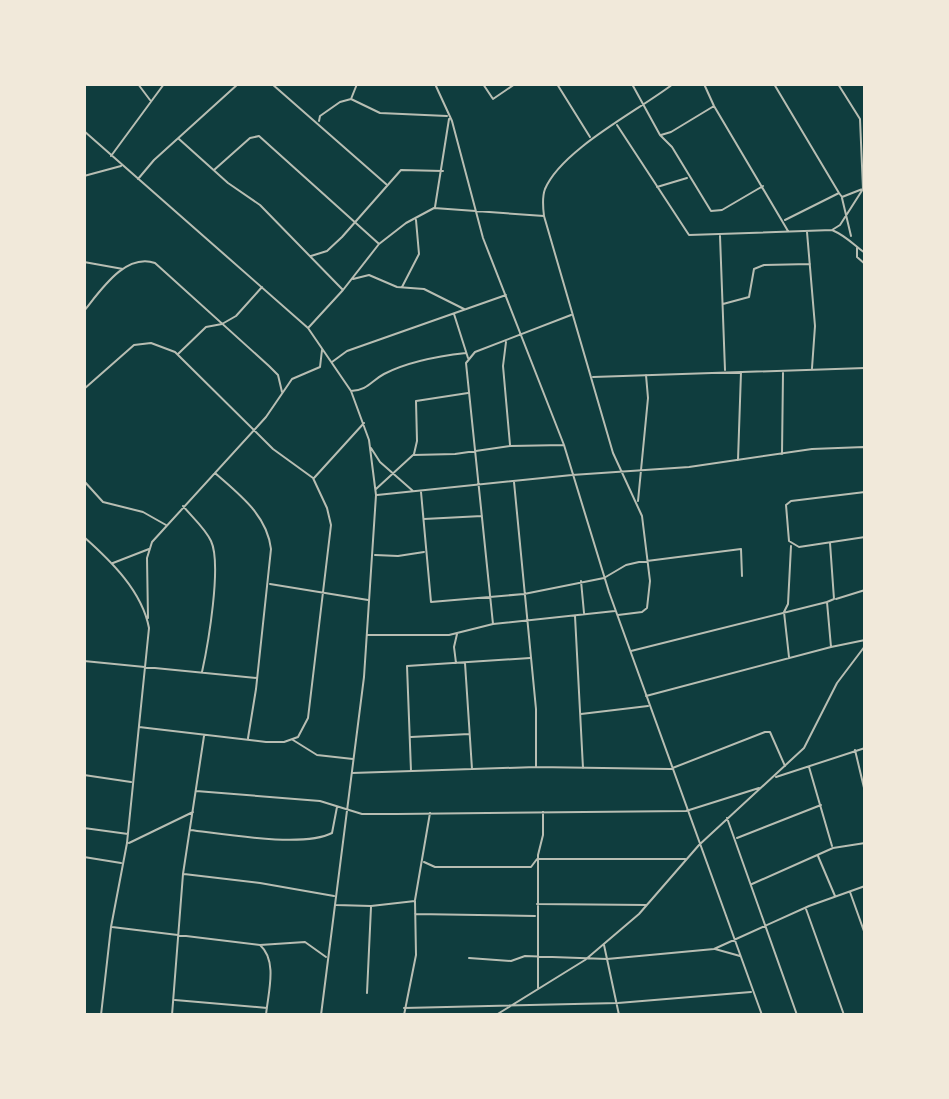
<svg xmlns="http://www.w3.org/2000/svg" width="949" height="1099" font-family="Montserrat,sans-serif">
	<rect width="100%" height="100%" fill="#0f3d3e"/>
	<g fill="none" stroke-linecap="round" stroke-linejoin="round">
		<path stroke="#b8beb3" stroke-width="2" d="M138,84L150,100
			M272,84L386,184
			M435,84L452,121L483,238L564,445L609,592L762,1015
			M483,84L493,99L515,84
			M557,84L590,137
			M632,84L660,135L672,147L711,211L722,210L763,186
			M704,84L714,106L788,231
			M774,84L839,193L842,197L865,188
			M351,99L357,84
			M319,121L320,116L340,102L351,99L380,113L447,116
			M617,125L689,235L832,230C848,237 852,244 865,253
			M84,131L308,328L351,391L369,440L376,495L364,677L321,1015
			M661,135L671,132L714,106
			M179,139L228,183L260,205L342,289
			M111,156L164,84
			M214,170L250,138L259,136L378,243
			M84,176L121,166
			M138,179L154,160L238,84
			M657,187L687,178
			M842,198L851,236
			M435,207L449,119
			M785,220L839,193
			M832,230L840,225L863,189L860,119L838,84
			M807,232L815,326L812,368
			M720,236L725,370
			M857,248V257L865,264
			M311,256L327,251L342,237L401,170L443,171
			M84,262L123,269
			M353,279L369,275L397,287L424,289L464,309
			M402,287L419,254L416,220
			M723,304L749,297L754,269L764,265L810,264
			M84,311C101,290 125,253 155,263L269,366L278,375L282,392
			M454,314L468,358
			M309,327L343,290L379,244L406,223L434,208L544,216
			M506,342L503,366L510,445
			M178,354L206,327L222,324L236,316L262,287
			M332,362L347,351L506,295
			M593,377L865,368
			M84,389L134,345L151,343L175,352L273,449L313,478L327,508L331,525L308,718L298,737L284,742H266L139,727
			M351,391C368,390 371,381 384,374C409,361 439,356 466,353
			M865,444V479
			M371,448L380,462L413,491
			M414,454L417,441L416,401L468,393
			M782,454L783,373
			M738,460L741,372
			M215,473C240,495 267,515 271,549L256,689L248,738
			M314,478L364,423
			M84,481L103,502L143,512L166,525
			M514,482L536,709V766
			M376,489L413,455L455,454L510,446L564,445
			M421,492L431,602L524,594L604,578L626,565L639,562L741,549L742,576
			M865,492L791,501L786,505L789,541L799,547L865,537
			M377,495L572,475L689,467L812,449L864,447
			M638,501L648,398L646,375
			M183,506C192,517 205,528 211,541C222,564 208,645 202,672
			M424,519L482,516
			M84,537C111,561 142,591 149,628L127,843L111,927L101,1015
			M830,543L834,599L827,602L831,647L865,640
			M375,555L398,556L424,552
			M113,563L149,549
			M581,581L584,613
			M270,584L368,600
			M836,599L865,590
			M618,615L642,612L647,608L650,581L642,516L613,453L544,216C543,208 542,197 545,189C562,149 638,111 673,84
			M575,616L583,768
			M148,618L147,558L152,542L266,417L292,379L320,367L322,350
			M493,624L466,363L475,352L571,315
			M367,635H449L493,624L615,611
			M631,651L827,602
			M789,657L784,612L788,604L791,546
			M84,661L257,678
			M456,663L454,647L457,634
			M465,663L472,769
			M646,696L831,647
			M581,714L648,706
			M411,737L469,734
			M293,740L317,755L353,759
			M855,750L865,792
			M809,767L832,846
			M411,771L407,666L530,658
			M352,773L536,767L670,769L765,732H770L785,766
			M84,775L131,782
			M776,777L865,748
			M196,791L320,801L362,814H397L686,811L759,788
			M727,818L797,1015
			M84,828L128,834
			M190,830C224,834 303,848 332,833L337,807
			M737,838L821,805
			M129,843L193,812
			M818,856L835,896
			M84,857L121,863
			M424,862L435,867H531L537,859H685
			M184,874L260,883L334,896
			M752,884L833,848L865,843
			M850,892L865,934
			M415,900L430,813
			M537,904L647,905
			M336,905L371,906L415,901L416,955L404,1015
			M806,909L844,1015
			M415,914L535,916
			M112,927L260,945C278,961 268,993 266,1015
			M260,945L305,942L326,957
			M604,945L619,1015
			M715,949L740,956
			M469,958L511,961L525,956L607,959L714,949L809,906L865,886
			M538,988V855L543,835V812
			M367,993L371,907
			M175,1000L267,1008
			M404,1008L618,1003L751,992
			M84,1015H89
			M172,1015L183,874L204,736
			M496,1015L585,960L639,914L699,845L804,748L837,683L865,646"/>
	</g>
	<rect width="949" height="1099" fill="none" stroke="#f1e9da" stroke-width="172"/>
</svg>
